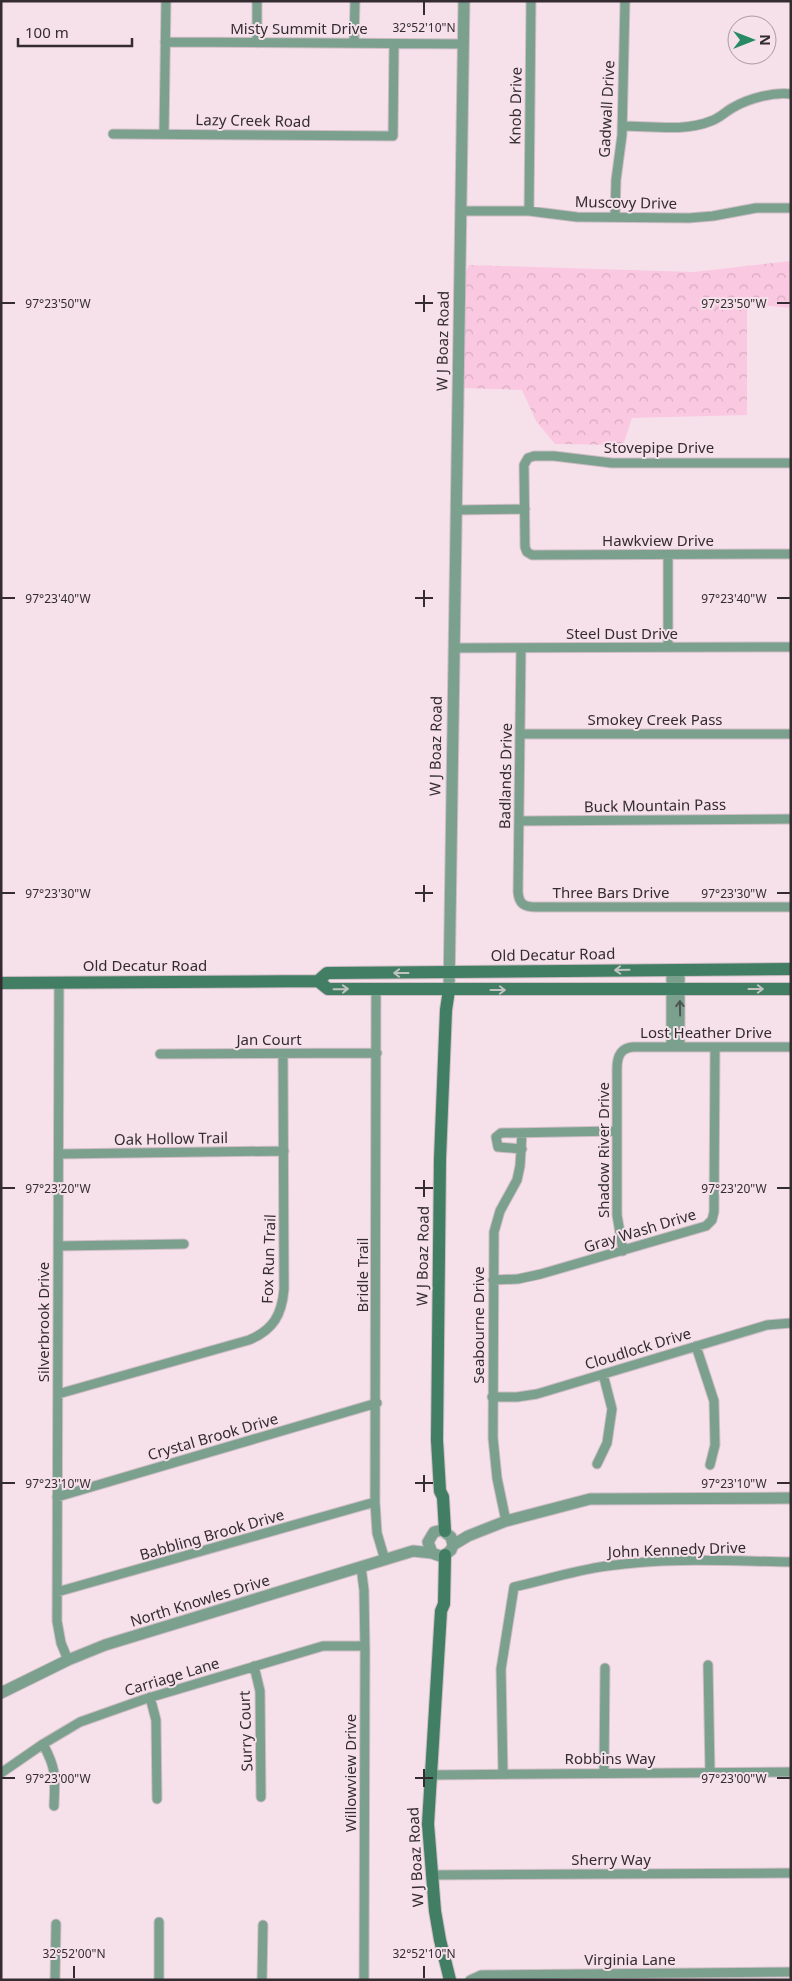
<svg xmlns="http://www.w3.org/2000/svg" width="792" height="1981" font-family="'Noto Sans',sans-serif">
	<defs>
		<pattern id="forest-crowns" width="20" height="18" patternUnits="userSpaceOnUse" patternTransform="scale(1.25)"><rect width="20" height="18" fill="#fac8e1"/><path d="M2 6a3 3 0 1 1 6 0M12 15a3 3 0 1 1 6 0" fill="none" stroke="#d7acc1"/></pattern>
	</defs>
	<rect width="100%" height="100%" fill="#f6e1eb"/>
	<path fill="url(#forest-crowns)" d="M791,261V308L747,304V415L632,418L623,445L555,444L536,421L522,390L462,388L464,276L469,265L694,272Z"/>
	<g fill="none" stroke-linecap="round" stroke-linejoin="round">
		<g stroke="#cfbdc6" stroke-width="11">
			<path id="minor" d="M165,42L463,44
				M257,43V1
				M354,43L355,1
				M622,126C650,126 685,132 711,121C720,118 726,111 734,107C750,98 773,92 791,94
				M113,134L393,136L394,44
				M164,134L166,1
				M461,211H529L577,217L689,218L713,216L756,208H791
				M529,211L531,1
				M615,217L616,180L622,135L625,1
				M791,463H612L554,456H534L528,458L524,465L525,547L527,552L532,555L791,554
				M456,510L525,509
				M668,647V555
				M454,648L791,647
				M521,649L518,892C519,904 524,907 536,907H791
				M520,734H791
				M519,821L791,819
				M680,970V1047
				M59,982L57,1621L61,1643L68,1660
				M376,989L375,1502L377,1533L385,1560
				M671,1047V970
				M160,1054L377,1053
				M522,1149L498,1147L496,1137L501,1133L617,1131
				M59,1154L284,1151
				M58,1246L184,1244
				M623,1251L617,1215V1069C617,1057 620,1048 633,1047H791
				M493,1280L518,1279L541,1274L706,1226L712,1220L714,1212L715,1047
				M696,1346L714,1401L715,1445L710,1465
				M58,1394L249,1340C273,1330 282,1315 284,1289L283,1054
				M492,1397H517L537,1394L767,1325L791,1323
				M597,1464L607,1443L612,1409L603,1374
				M57,1497L377,1403
				M506,1521L497,1478L493,1438L494,1232L500,1211L517,1180L520,1166L522,1133
				M361,1567L364,1590L365,1651L364,1980
				M57,1592L375,1502
				M708,1665L710,1772
				M254,1666L260,1691L261,1797
				M150,1697L156,1720L157,1799
				M43,1744C57,1770 55,1777 54,1806
				M1,1773L43,1744L80,1722L145,1699L323,1646H365
				M604,1773L605,1668
				M503,1774L501,1669L514,1587C545,1580 576,1570 607,1566C668,1557 730,1561 791,1562
				M430,1775L791,1772
				M431,1875L791,1873
				M159,1922V1980
				M55,1980L56,1924
				M262,1980L263,1925
				M470,1980L481,1975L791,1972"/>
		</g>
		<g stroke="#cfbdc6" stroke-width="13">
			<path id="tertiary" d="M449,990L464,1
				M453,1545L451,1537L442,1530L434,1532L428,1542L432,1553L440,1556L445,1555L451,1550L453,1545L468,1536L506,1521L590,1499L791,1498
				M1,1693L68,1660L105,1645L413,1551L432,1553"/>
		</g>
		<g stroke="#cfbdc6" stroke-width="14">
			<path id="secondary" d="M318,981L327,973L791,969
				M1,983L318,981L328,989H791
				M445,1531L443,1497L440,1491L437,1440L440,1159L446,1010L449,990
				M445,1555L444,1604L441,1611L428,1824L435,1911L440,1940L450,1980"/>
		</g>
		<use href="#minor" stroke="#7ba18e" stroke-width="9"/>
		<use href="#tertiary" stroke="#7ba18e" stroke-width="11"/>
		<use href="#secondary" stroke="#427e63" stroke-width="12"/>
	</g>
	<defs><path id="oneway-shaft" d="M-6 0H5M1.5-3L5.5 0L1.5 3" fill="none" stroke-width="1.6" stroke-linecap="round" stroke-linejoin="round" transform="scale(1.25)"/></defs>
	<g stroke="#c0c3c2">
		<use href="#oneway-shaft" transform="translate(622 970) rotate(179)"/>
		<use href="#oneway-shaft" transform="translate(401 973) rotate(180)"/>
		<use href="#oneway-shaft" transform="translate(341 989) rotate(-1)"/>
		<use href="#oneway-shaft" transform="translate(756 989)"/>
		<use href="#oneway-shaft" transform="translate(498 990)"/>
	</g>
	<use stroke="#4d5551" href="#oneway-shaft" transform="translate(680 1008) rotate(-91)"/>
	<path fill="none" stroke="#342c30" stroke-width="2" d="M424,2V15M424,295V312M2,303H15M415,303H433M777,303H790M424,590V607M2,598H15M415,598H433M777,598H790M424,885V902M2,893H15M415,893H433M777,893H790M424,1180V1197M2,1188H15M415,1188H433M777,1188H790M424,1475V1492M2,1483H15M415,1483H433M777,1483H790M424,1769V1787M2,1778H15M415,1778H433M777,1778H790M74,1966V1978M424,1966V1978"/>
	<g text-anchor="middle" stroke-width="4" stroke-linejoin="round" paint-order="stroke">
		<g font-size="15" fill="#342c30" stroke="#f6e1eb">
			<text x="299" y="34">Misty Summit Drive</text>
			<text transform="translate(516 106) rotate(-89)" y="5">Knob Drive</text>
			<text transform="translate(607 109) rotate(-87)" y="5">Gadwall Drive</text>
			<text transform="translate(253 121) rotate(1)" y="5">Lazy Creek Road</text>
			<text transform="translate(626 203) rotate(1)" y="5">Muscovy Drive</text>
			<text transform="translate(443 341) rotate(-89)" y="5">W J Boaz Road</text>
			<text x="659" y="453">Stovepipe Drive</text>
			<text x="658" y="546">Hawkview Drive</text>
			<text x="622" y="639">Steel Dust Drive</text>
			<text x="655" y="725">Smokey Creek Pass</text>
			<text transform="translate(436 746) rotate(-89)" y="5">W J Boaz Road</text>
			<text transform="translate(506 776) rotate(-89)" y="5">Badlands Drive</text>
			<text transform="translate(655 806) rotate(-1)" y="5">Buck Mountain Pass</text>
			<text x="611" y="898">Three Bars Drive</text>
			<text transform="translate(553 955) rotate(-1)" y="5">Old Decatur Road</text>
			<text x="145" y="971">Old Decatur Road</text>
			<text x="706" y="1038">Lost Heather Drive</text>
			<text x="269" y="1045">Jan Court</text>
			<text transform="translate(171 1139) rotate(-1)" y="5">Oak Hollow Trail</text>
			<text transform="translate(604 1150) rotate(-90)" y="5">Shadow River Drive</text>
			<text transform="translate(640 1231) rotate(-17)" y="5">Gray Wash Drive</text>
			<text transform="translate(423 1256) rotate(-89)" y="5">W J Boaz Road</text>
			<text transform="translate(269 1259) rotate(-88)" y="5">Fox Run Trail</text>
			<text transform="translate(363 1275) rotate(-90)" y="5">Bridle Trail</text>
			<text transform="translate(44 1322) rotate(-90)" y="5">Silverbrook Drive</text>
			<text transform="translate(479 1325) rotate(-90)" y="5">Seabourne Drive</text>
			<text transform="translate(638 1349) rotate(-17)" y="5">Cloudlock Drive</text>
			<text transform="translate(213 1437) rotate(-16)" y="5">Crystal Brook Drive</text>
			<text transform="translate(212 1535) rotate(-16)" y="5">Babbling Brook Drive</text>
			<text transform="translate(677 1550) rotate(-2)" y="5">John Kennedy Drive</text>
			<text transform="translate(200 1601) rotate(-17)" y="5">North Knowles Drive</text>
			<text transform="translate(172 1677) rotate(-17)" y="5">Carriage Lane</text>
			<text transform="translate(246 1731) rotate(-92)" y="5">Surry Court</text>
			<text x="610" y="1764">Robbins Way</text>
			<text transform="translate(351 1773) rotate(-90)" y="5">Willowview Drive</text>
			<text transform="translate(416 1857) rotate(-93)" y="5">W J Boaz Road</text>
			<text x="611" y="1865">Sherry Way</text>
			<text x="630" y="1965">Virginia Lane</text>
		</g>
	</g>
	<g font-size="12" text-anchor="middle" fill="#342c30" stroke="#f6e1eb" stroke-width="4" stroke-linejoin="round" paint-order="stroke">
		<text x="424" y="32">32°52'10"N</text>
		<text x="58" y="308">97°23'50"W</text>
		<text x="734" y="308">97°23'50"W</text>
		<text x="58" y="603">97°23'40"W</text>
		<text x="734" y="603">97°23'40"W</text>
		<text x="734" y="898">97°23'30"W</text>
		<text x="58" y="898">97°23'30"W</text>
		<text x="734" y="1193">97°23'20"W</text>
		<text x="58" y="1193">97°23'20"W</text>
		<text x="58" y="1488">97°23'10"W</text>
		<text x="734" y="1488">97°23'10"W</text>
		<text x="58" y="1783">97°23'00"W</text>
		<text x="734" y="1783">97°23'00"W</text>
		<text x="74" y="1958">32°52'00"N</text>
		<text x="424" y="1958">32°52'10"N</text>
	</g>
	<rect width="792" height="1981" fill="none" stroke="#342c30" stroke-width="5"/>
	<g transform="translate(752 40) rotate(90)"><circle r="24" fill="#f6e1eb" stroke="#a899a0"/>
	<path d="M0-4L9 19L0 12L-9 19Z" fill="#288a64"/>
	<text y="-8" font-size="14" font-weight="bold" text-anchor="middle" fill="#342c30">N</text>
	</g>
	<path d="M18 38v8h114v-8" fill="none" stroke="#342c30" stroke-width="2.5"/>
	<text x="25" y="38" font-size="15" fill="#342c30" stroke="#f6e1eb" stroke-width="4" paint-order="stroke">100 m</text>
</svg>
